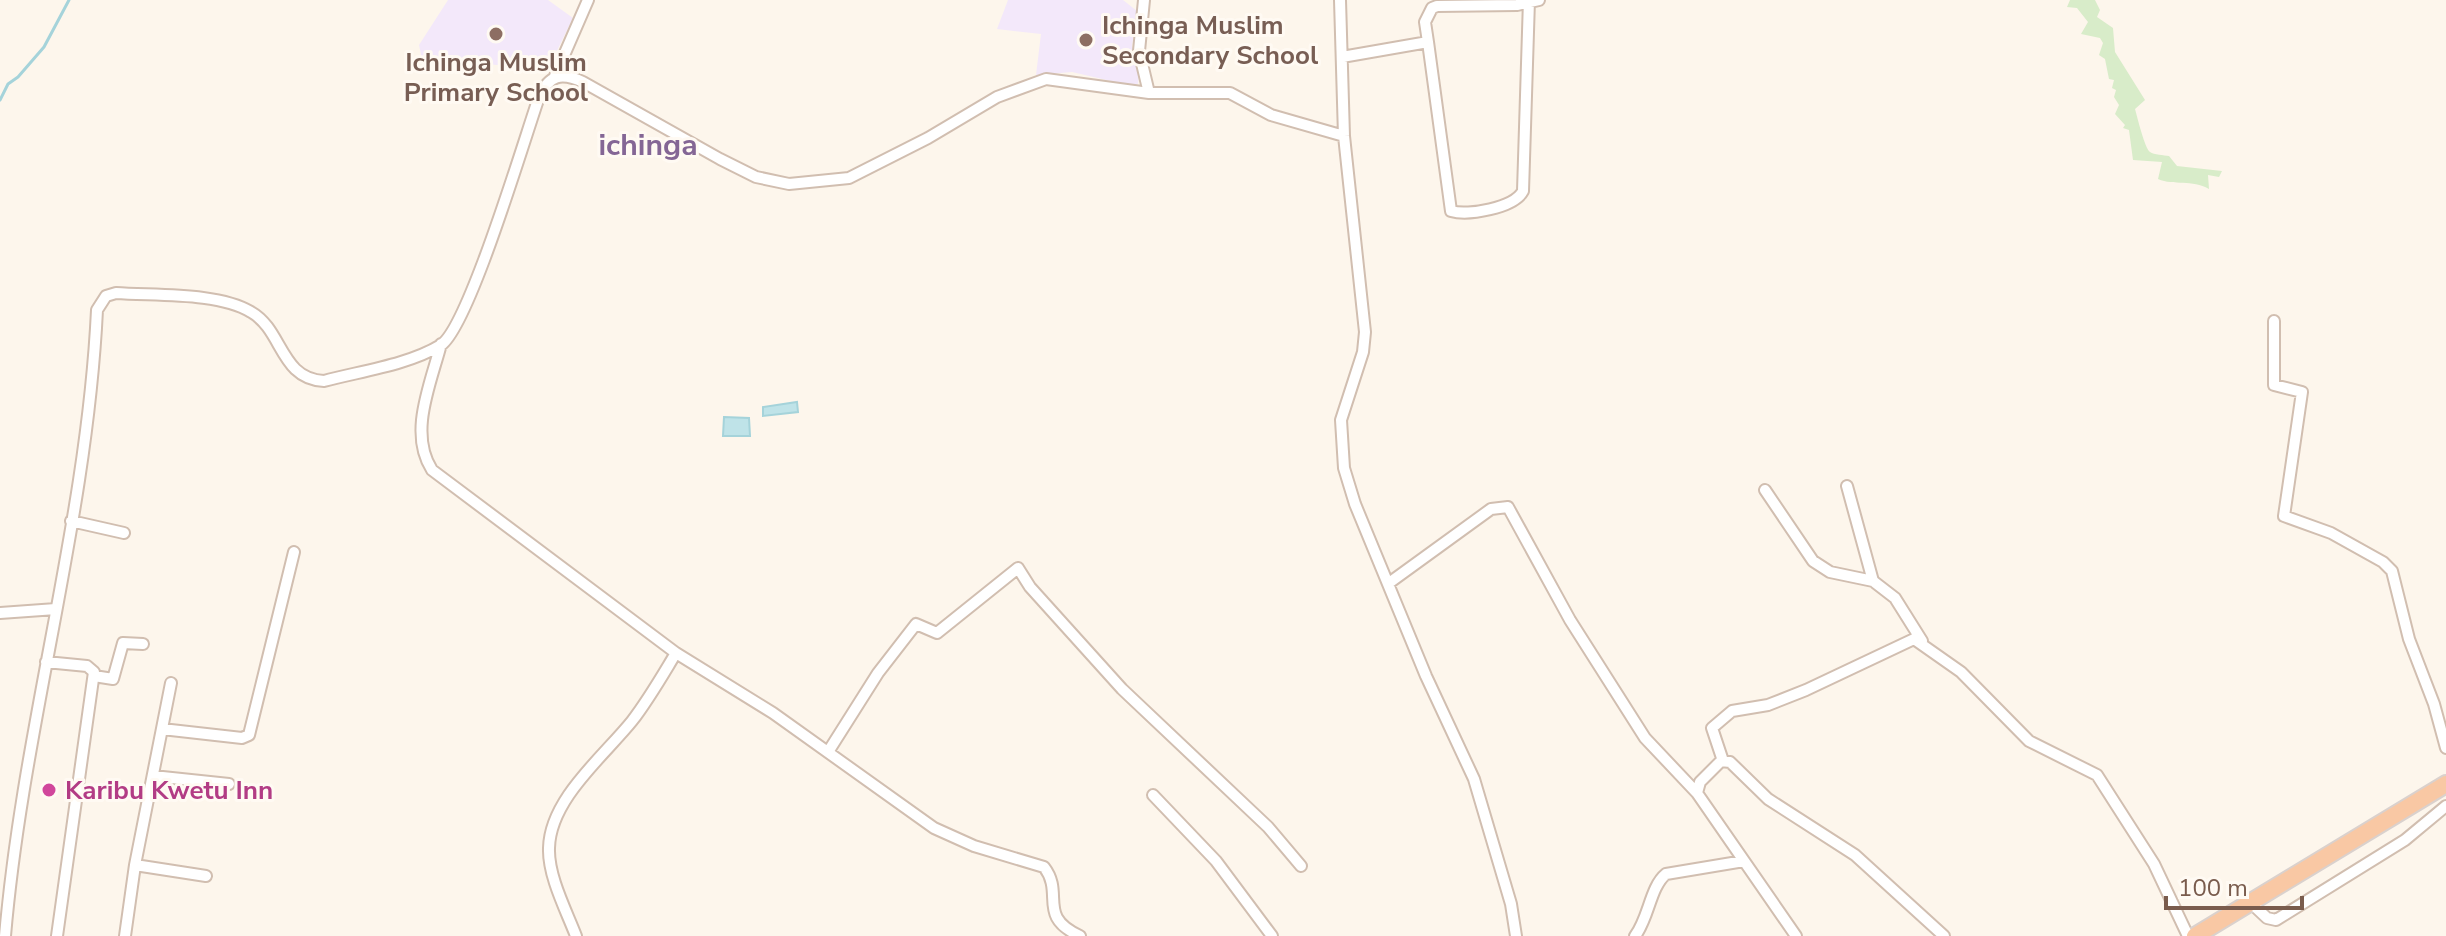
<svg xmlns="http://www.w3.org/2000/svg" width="2446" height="936" font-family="'Nunito Sans',sans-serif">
	<rect width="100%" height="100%" fill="#fdf6ec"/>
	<path fill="#f3e8fa" d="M448,0H548L573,18L548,69L422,59L419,45Z
		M1008,0H1123L1137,11L1132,46L1139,74L1138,84L1128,85L1072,72L1036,75L1041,34L997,29Z"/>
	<path fill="#d8ecc9" d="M2070,0H2095L2100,10L2097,17L2113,28L2115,52L2145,100L2135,109C2137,116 2145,149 2150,152C2154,155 2164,155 2169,156L2177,166L2222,171L2219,177L2208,175L2209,189C2192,179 2174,186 2158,179L2162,162L2133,160L2129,130L2123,128L2125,125L2115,114L2119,105L2114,97L2116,90L2112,88L2114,80L2109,79L2105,59L2099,55L2103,43L2100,38L2081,34L2088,22L2077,8L2067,7Z"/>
	<path fill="#bfe3e8" stroke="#a5d3da" stroke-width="2" d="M797,402L798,412L763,416V407Z
		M724,417L749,418L750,436H723Z"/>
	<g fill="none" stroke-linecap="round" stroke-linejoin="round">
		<path stroke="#a5d3da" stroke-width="3" d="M0,100L8,84L18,77L44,47L69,0"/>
		<g stroke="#d1beb0" stroke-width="14">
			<path id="minor" d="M1144,0L1139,51L1149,93
				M1340,0L1344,136L1365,332L1363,352L1341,420L1344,468L1355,504L1426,676L1474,779L1511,904L1516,936
				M1428,42L1451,211C1468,216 1514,208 1523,191L1529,0
				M1342,57L1428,42L1425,22L1432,8L1437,6L1517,5L1539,0
				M555,76L588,0
				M2274,321V385L2302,392L2284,516L2331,533L2383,562L2392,571L2409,639L2434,704L2446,748
				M441,344C431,383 408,433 432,470L676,653L773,713L934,828L974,846L1044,867C1065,894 1036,916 1080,936
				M1847,486L1873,581
				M1765,490L1813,561L1830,572L1873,581L1895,598L1922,641
				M71,521L124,533
				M1389,583L1491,509L1508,507L1570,620L1645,738L1697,793
				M0,613L56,609
				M46,662L87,666L94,672L57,936
				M94,676L113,679L123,643L143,644
				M162,729L242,738L249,735L294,552
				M828,752L878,673L916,624L937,633L1018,568L1030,587L1122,689L1268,827L1301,866
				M1723,761L1712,728L1732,711L1768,705L1806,690L1914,639L1961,672L2029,741L2097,775L2154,864L2188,936
				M153,776L229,784
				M1153,795L1216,861L1272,936
				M135,865L206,876
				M2250,902L2267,918L2276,920L2405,840L2446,806
				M5,936C23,726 87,521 97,310L106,296L116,293C155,296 218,292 251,312C283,330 280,379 324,381C361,371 408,365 441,345C469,326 524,140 539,97C549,75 561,72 583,82L720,159L756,177L789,184L849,178L928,138L997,97L1046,79L1149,93H1230L1271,115L1344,136
				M125,936L135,865L171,683
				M576,936C566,910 548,876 549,848C550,799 604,756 632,721C649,699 662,676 676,653
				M1635,936C1649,918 1650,887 1666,874L1744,861
				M1796,936L1697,793L1700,782L1721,761L1730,762L1768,799L1855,855L1944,936"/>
		</g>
		<g stroke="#dad1cd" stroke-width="20">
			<path id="trunk" d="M2195,936L2446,784"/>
		</g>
		<use href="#minor" stroke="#fff" stroke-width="10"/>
		<use href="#trunk" stroke="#f9c8a4" stroke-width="16"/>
	</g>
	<g fill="#8d6e63" stroke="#fffaf3" stroke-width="3">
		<circle cx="496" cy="34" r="8"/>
		<circle cx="1086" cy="40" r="8"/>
	</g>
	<circle fill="#d1479c" stroke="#fffaf3" stroke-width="3" cx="49" cy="790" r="8"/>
	<g text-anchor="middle" stroke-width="6" stroke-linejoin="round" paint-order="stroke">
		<g font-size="26" font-weight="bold" fill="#785e54" stroke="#fffaf3" text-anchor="start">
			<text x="1102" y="34">Ichinga Muslim<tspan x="1102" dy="30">Secondary School</tspan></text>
			<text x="496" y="71" text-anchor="middle">Ichinga Muslim<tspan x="496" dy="30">Primary School</tspan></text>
		</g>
		<g font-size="26" font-weight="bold" fill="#b23c85" stroke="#fffaf3" text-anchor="start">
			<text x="65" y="799">Karibu Kwetu Inn</text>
		</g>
		<g font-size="30" font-weight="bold" fill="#846695" stroke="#fffaf3">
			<text x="648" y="155">ichinga</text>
		</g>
	</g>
	<path d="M2166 896v12h136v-12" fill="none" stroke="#7a5c4d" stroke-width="4"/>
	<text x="2178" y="896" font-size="24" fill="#7a5c4d" stroke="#fffaf3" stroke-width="6" paint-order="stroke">100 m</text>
</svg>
